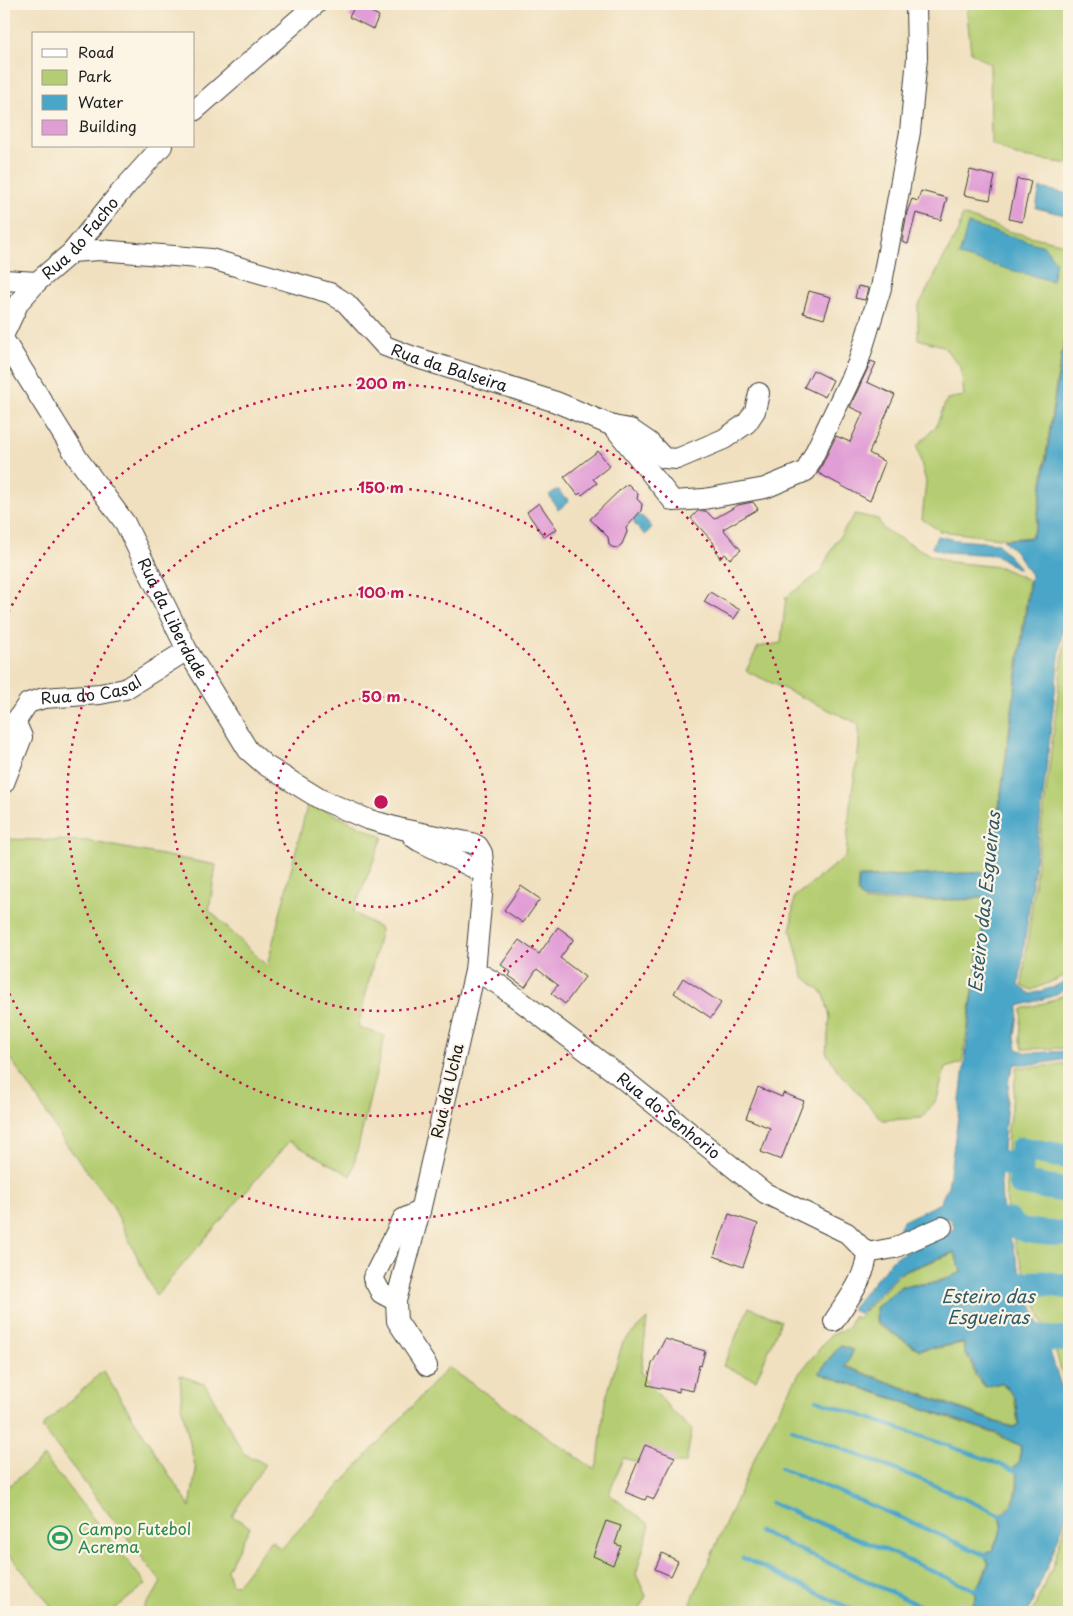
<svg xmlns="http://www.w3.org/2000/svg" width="1073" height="1616" font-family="'Playpen Sans',sans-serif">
	<rect width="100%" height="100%" fill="#fcf5e5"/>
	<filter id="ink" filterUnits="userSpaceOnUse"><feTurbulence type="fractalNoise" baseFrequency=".02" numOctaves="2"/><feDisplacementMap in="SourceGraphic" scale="10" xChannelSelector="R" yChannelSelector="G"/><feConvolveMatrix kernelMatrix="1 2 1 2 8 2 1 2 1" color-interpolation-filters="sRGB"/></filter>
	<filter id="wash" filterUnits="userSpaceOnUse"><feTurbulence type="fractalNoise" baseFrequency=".0096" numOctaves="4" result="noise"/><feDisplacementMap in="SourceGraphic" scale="20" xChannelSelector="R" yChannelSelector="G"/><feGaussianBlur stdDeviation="1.12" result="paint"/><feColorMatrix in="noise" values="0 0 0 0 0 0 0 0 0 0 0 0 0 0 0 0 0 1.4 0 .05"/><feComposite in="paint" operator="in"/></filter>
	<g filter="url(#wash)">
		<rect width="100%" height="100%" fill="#f0e0bf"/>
		<path fill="#b5cd72" stroke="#687447" d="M966,4H1069V164L1016,156L991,143L990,64L971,52Z
			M962,215L1012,232L1069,245V313L1055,390L1036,524L1031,537L1007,539L940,531L922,519L926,482L917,446L936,426L947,399L964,396L961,367L943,346L918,339V307L959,229Z
			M855,514L878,519L883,529L930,555L950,562L1000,567L1029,580L990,872L858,877L857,892L865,902L966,900L987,896L962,1063L945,1068L937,1099L922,1118L882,1120L838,1071L826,1052L830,1017L824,994L803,976L791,929L794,897L846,856L850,806L859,747V724L746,671L758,647L781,643L786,597L820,573L834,545Z
			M1069,605V974L1032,990L1022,986Z
			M308,802L383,837L353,912L381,929L358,1027L385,1036L351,1176L289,1141L156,1296L112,1204L63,1140L34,1093L6,1052L4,1040V839L87,841L216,865L209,910L267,966Z
			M1069,992V1048L1023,1049L1020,1040L1022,1009L1051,1001Z
			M1069,1063V1401L1056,1352L1066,1348L1065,1336L1045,1331L1034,1295L1045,1288L1044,1280L1025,1275L1012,1234L1007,1211L1005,1176L1013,1174L1026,1166L1007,1150L1008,1129L1017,1067H1037Z
			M954,1253L961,1272L935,1282L901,1286L876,1307V1324L919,1350L939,1348L963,1343L964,1354L971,1361L975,1376L985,1387L1002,1383L1014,1397L1018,1425L1014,1427L998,1422L846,1366L854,1350L840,1345L818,1373L995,1434L1020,1446V1461L1011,1469L1017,1475C1017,1493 1016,1505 999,1514L1002,1526L992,1550L984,1555L988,1563L981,1581L973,1590L976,1595L970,1612H690L689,1606L763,1439L798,1375L830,1336L848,1328L853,1316L857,1318L860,1316L900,1274Z
			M749,1307L781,1321L756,1380L723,1366Z
			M647,1319L641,1373L670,1409L692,1430L686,1463H642L623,1458L609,1494L650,1525L636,1574L646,1596L637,1612H140L155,1593L161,1582L42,1427L103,1371L190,1507L196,1470L182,1409L180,1375L206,1385L243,1453L265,1464L232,1516L250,1527L227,1570L231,1584L237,1585L271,1540L281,1549L448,1367L594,1469L598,1463L605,1401L623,1342Z
			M44,1457L146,1584L111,1612H56L4,1548V1490Z
			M1069,1513V1612H1032L1052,1568Z"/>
		<path fill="#49a6c8" stroke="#326172" d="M1040,188L1069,194V216L1036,208Z
			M968,224L1044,246L1056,262L1052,281L959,256Z
			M1069,318V571L1039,831L1019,986L1031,994L1054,987L1069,979V987L1053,996L1019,1006L1015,1036L1017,1049L1028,1053L1069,1051V1059L1037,1064H1015L1009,1077L1003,1150L1021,1166L1013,1168H1000L1003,1220L1013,1246L1022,1279L1044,1283L1027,1288L1041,1332L1064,1340L1048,1345L1062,1389L1069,1421V1473L1066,1517L1052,1555L1028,1612H971L977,1596L973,1590L982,1581L989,1563L985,1555L993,1550L1003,1526L1000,1515C1017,1506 1018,1493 1018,1475L1013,1469L1020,1461L1021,1446L996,1433L819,1373L840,1346L853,1351L845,1367L998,1423L1014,1428L1019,1425L1015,1397L1002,1382L986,1387L976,1375L972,1360L965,1354L964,1342L938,1347L919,1349L877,1323L876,1308L901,1287L936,1283L962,1272L955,1252L899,1273L860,1314L851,1309L894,1258L955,1228L950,1218L893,1239L903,1221L940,1203L948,1186L958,1117L972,1000L988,896L965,899L865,900L858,892L859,878L991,872L1031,575L1015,551L1003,540L1031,538L1037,525L1056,391Z
			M556,490H559L564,498H568L569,501L558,510L549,495Z
			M637,515L643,517L652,527L645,535L635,525L633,519Z
			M937,536L956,540L997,543L1020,568L1018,569L996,555L945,552L932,548Z"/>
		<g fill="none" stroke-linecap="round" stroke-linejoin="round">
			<path stroke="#49a6c8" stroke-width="4.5" d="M817,1400L989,1460L1016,1471
				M792,1429L927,1482L1003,1516
				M781,1468L904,1519L989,1557
				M771,1503L890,1552L979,1592
				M759,1531L934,1612
				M743,1558L857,1612"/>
			<path stroke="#49a6c8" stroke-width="25" d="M989,1160L1021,1166L1020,1183L1069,1191
				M1021,1166L1022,1149L1069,1157
				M978,1217L1009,1221C1017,1234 1054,1233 1069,1234
				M1010,1284L1044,1283L1069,1287
				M1029,1337L1069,1340"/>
		</g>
		<g id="blocks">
			<path fill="#e19dd6" d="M356,4L379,16L373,29L349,17Z
				M970,170L995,176L990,200L964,195Z
				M1017,179L1031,181L1022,222L1009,219Z
				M921,191L947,198L941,220L916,213L908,244L902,242L907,212L912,199L918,201Z
				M858,286L868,288L865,300L855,298Z
				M809,291L831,297L824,319L803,313Z
				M871,361L876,363L867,382L895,395L869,453L885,462L870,501L818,473L836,436L850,442L863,413L850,407Z
				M813,370L833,380L825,397L804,387Z
				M598,451L610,466L593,479L597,483L582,495L580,493L578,495L564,477Z
				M628,484L638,494L637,499L642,504L641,511L626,528L627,532L622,544L617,548L612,547L609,545L608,537L590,519L623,487Z
				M753,502L758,509L723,529L741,550L730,559L725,554L720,559L713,542L691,518L698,511H706L714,519L738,505Z
				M539,503L557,529L544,537L527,512Z
				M710,592L740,610L734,619L704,602Z
				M521,886L540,899L523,923L504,910Z
				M558,927L574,939L560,958L585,977L565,1004L551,993L558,985L537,969L525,987L509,976L511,972L501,965L519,940L539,954Z
				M683,978L721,1003L711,1018L674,993Z
				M758,1087L782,1097L783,1093L804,1101L781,1160L761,1152L770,1128L746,1118Z
				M729,1214L758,1224L743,1267L714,1256Z
				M665,1339L705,1351L701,1366L699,1365L693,1391L679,1388V1392L647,1385L652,1364Z
				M645,1445L675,1457L654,1499L647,1496L645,1500L625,1492Z
				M606,1521L621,1526L615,1544L621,1546L613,1565L593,1556Z
				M662,1553L678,1561L671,1576L655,1569Z"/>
		</g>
	</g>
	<g filter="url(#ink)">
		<use href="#blocks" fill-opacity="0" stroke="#3c3934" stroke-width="1"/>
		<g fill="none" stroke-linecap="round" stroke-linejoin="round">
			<g stroke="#3c3934" stroke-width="22">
				<g id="minor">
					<path d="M194,111L316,4"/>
					<path id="s1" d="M72,252L99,250L211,259L330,293L346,303L385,346L411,356L556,402L613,426L673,501L704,499L765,488L806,471L858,363L881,288L910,132L917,58L916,4"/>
					<path d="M4,280L37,282"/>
					<path id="s2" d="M4,334L19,302L37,282L72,252L118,195L162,146"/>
					<path id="s3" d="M4,340L78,459L125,523L187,650L248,750L265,765L320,799L367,819L402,829L472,843L478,846L482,853L484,873L475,971L420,1211L396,1301L397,1321L427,1366"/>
					<path d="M613,426L630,429L649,442L664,458L677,459L724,439L747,423L755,411L759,393"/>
					<path id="s4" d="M4,739L28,703L44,698L100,694L125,689L187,650"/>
					<path d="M4,783L22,737L15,721"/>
					<path d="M413,837L419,841L484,873"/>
					<path id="s5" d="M475,971L498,984L617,1074L765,1193L847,1233L867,1253C865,1280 848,1299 834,1321"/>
					<path d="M867,1253L894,1248L942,1227"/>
					<path d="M396,1301L381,1293L373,1278L403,1219L420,1211"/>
				</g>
			</g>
			<use href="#minor" stroke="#fff" stroke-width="20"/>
		</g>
	</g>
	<g fill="none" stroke="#c2185b" stroke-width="2.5" stroke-dasharray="2.5 5">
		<circle cx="381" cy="802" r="105"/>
		<circle cx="381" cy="802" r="209"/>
		<circle cx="381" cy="802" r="314"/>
		<path d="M5 619A418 418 0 1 1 5 985"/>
	</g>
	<defs>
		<g id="stadium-ring" transform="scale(1.25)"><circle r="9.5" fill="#fcf5e5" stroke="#2e9e5b" stroke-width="1.5"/><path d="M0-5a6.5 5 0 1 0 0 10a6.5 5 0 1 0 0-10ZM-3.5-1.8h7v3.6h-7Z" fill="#2e9e5b"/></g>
	</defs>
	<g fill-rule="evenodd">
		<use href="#stadium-ring" x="60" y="1538"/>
	</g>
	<g text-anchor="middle" stroke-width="4.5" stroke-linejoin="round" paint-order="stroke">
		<g font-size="16" fill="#1c1c1c" stroke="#fcf5e5">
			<text dy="6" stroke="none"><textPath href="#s2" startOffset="124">Rua do Facho</textPath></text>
			<text dy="6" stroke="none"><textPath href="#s1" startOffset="408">Rua da Balseira</textPath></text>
			<text dy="6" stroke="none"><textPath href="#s3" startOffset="326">Rua da Liberdade</textPath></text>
			<text dy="6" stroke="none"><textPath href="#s4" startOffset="108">Rua do Casal</textPath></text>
			<text transform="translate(447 1091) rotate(-77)" y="6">Rua da Ucha</text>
			<text dy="6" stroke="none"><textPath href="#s5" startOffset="242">Rua do Senhorio</textPath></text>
		</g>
		<g font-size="16" fill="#27864d" stroke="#fcf5e5" text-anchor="start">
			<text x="78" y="1535">Campo Futebol<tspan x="78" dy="18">Acrema</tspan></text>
		</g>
		<g font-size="18" font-style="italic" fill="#305a69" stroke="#fcf5e5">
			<text transform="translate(985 902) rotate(-84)" y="6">Esteiro das Esgueiras</text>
			<text x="988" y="1303">Esteiro das<tspan x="988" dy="21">Esgueiras</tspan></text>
		</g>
	</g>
	<circle cx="381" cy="802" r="8" fill="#c2185b" stroke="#fcf5e5" stroke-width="2.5"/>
	<g font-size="15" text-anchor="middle" font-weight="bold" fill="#c2185b" stroke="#fcf5e5" stroke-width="4.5" stroke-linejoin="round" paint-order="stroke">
		<text x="381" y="389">200 m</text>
		<text x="381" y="493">150 m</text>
		<text x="381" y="598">100 m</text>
		<text x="381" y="702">50 m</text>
	</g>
	<rect width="1073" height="1616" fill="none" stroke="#fcf5e5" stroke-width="20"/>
	<rect x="32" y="32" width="162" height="115" fill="#fcf5e5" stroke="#a29e95"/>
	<rect x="42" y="49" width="25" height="8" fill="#ffffff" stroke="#a29e95"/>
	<text x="78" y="58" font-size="15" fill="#1c1c1c">Road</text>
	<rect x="42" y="70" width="25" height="15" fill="#b5cd72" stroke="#a29e95"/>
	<text x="78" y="82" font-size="15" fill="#1c1c1c">Park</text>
	<rect x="42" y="95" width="25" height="15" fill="#49a6c8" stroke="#a29e95"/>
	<text x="78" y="108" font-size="15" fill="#1c1c1c">Water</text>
	<rect x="42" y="120" width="25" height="15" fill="#e19dd6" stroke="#a29e95"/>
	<text x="78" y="132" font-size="15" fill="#1c1c1c">Building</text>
</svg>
